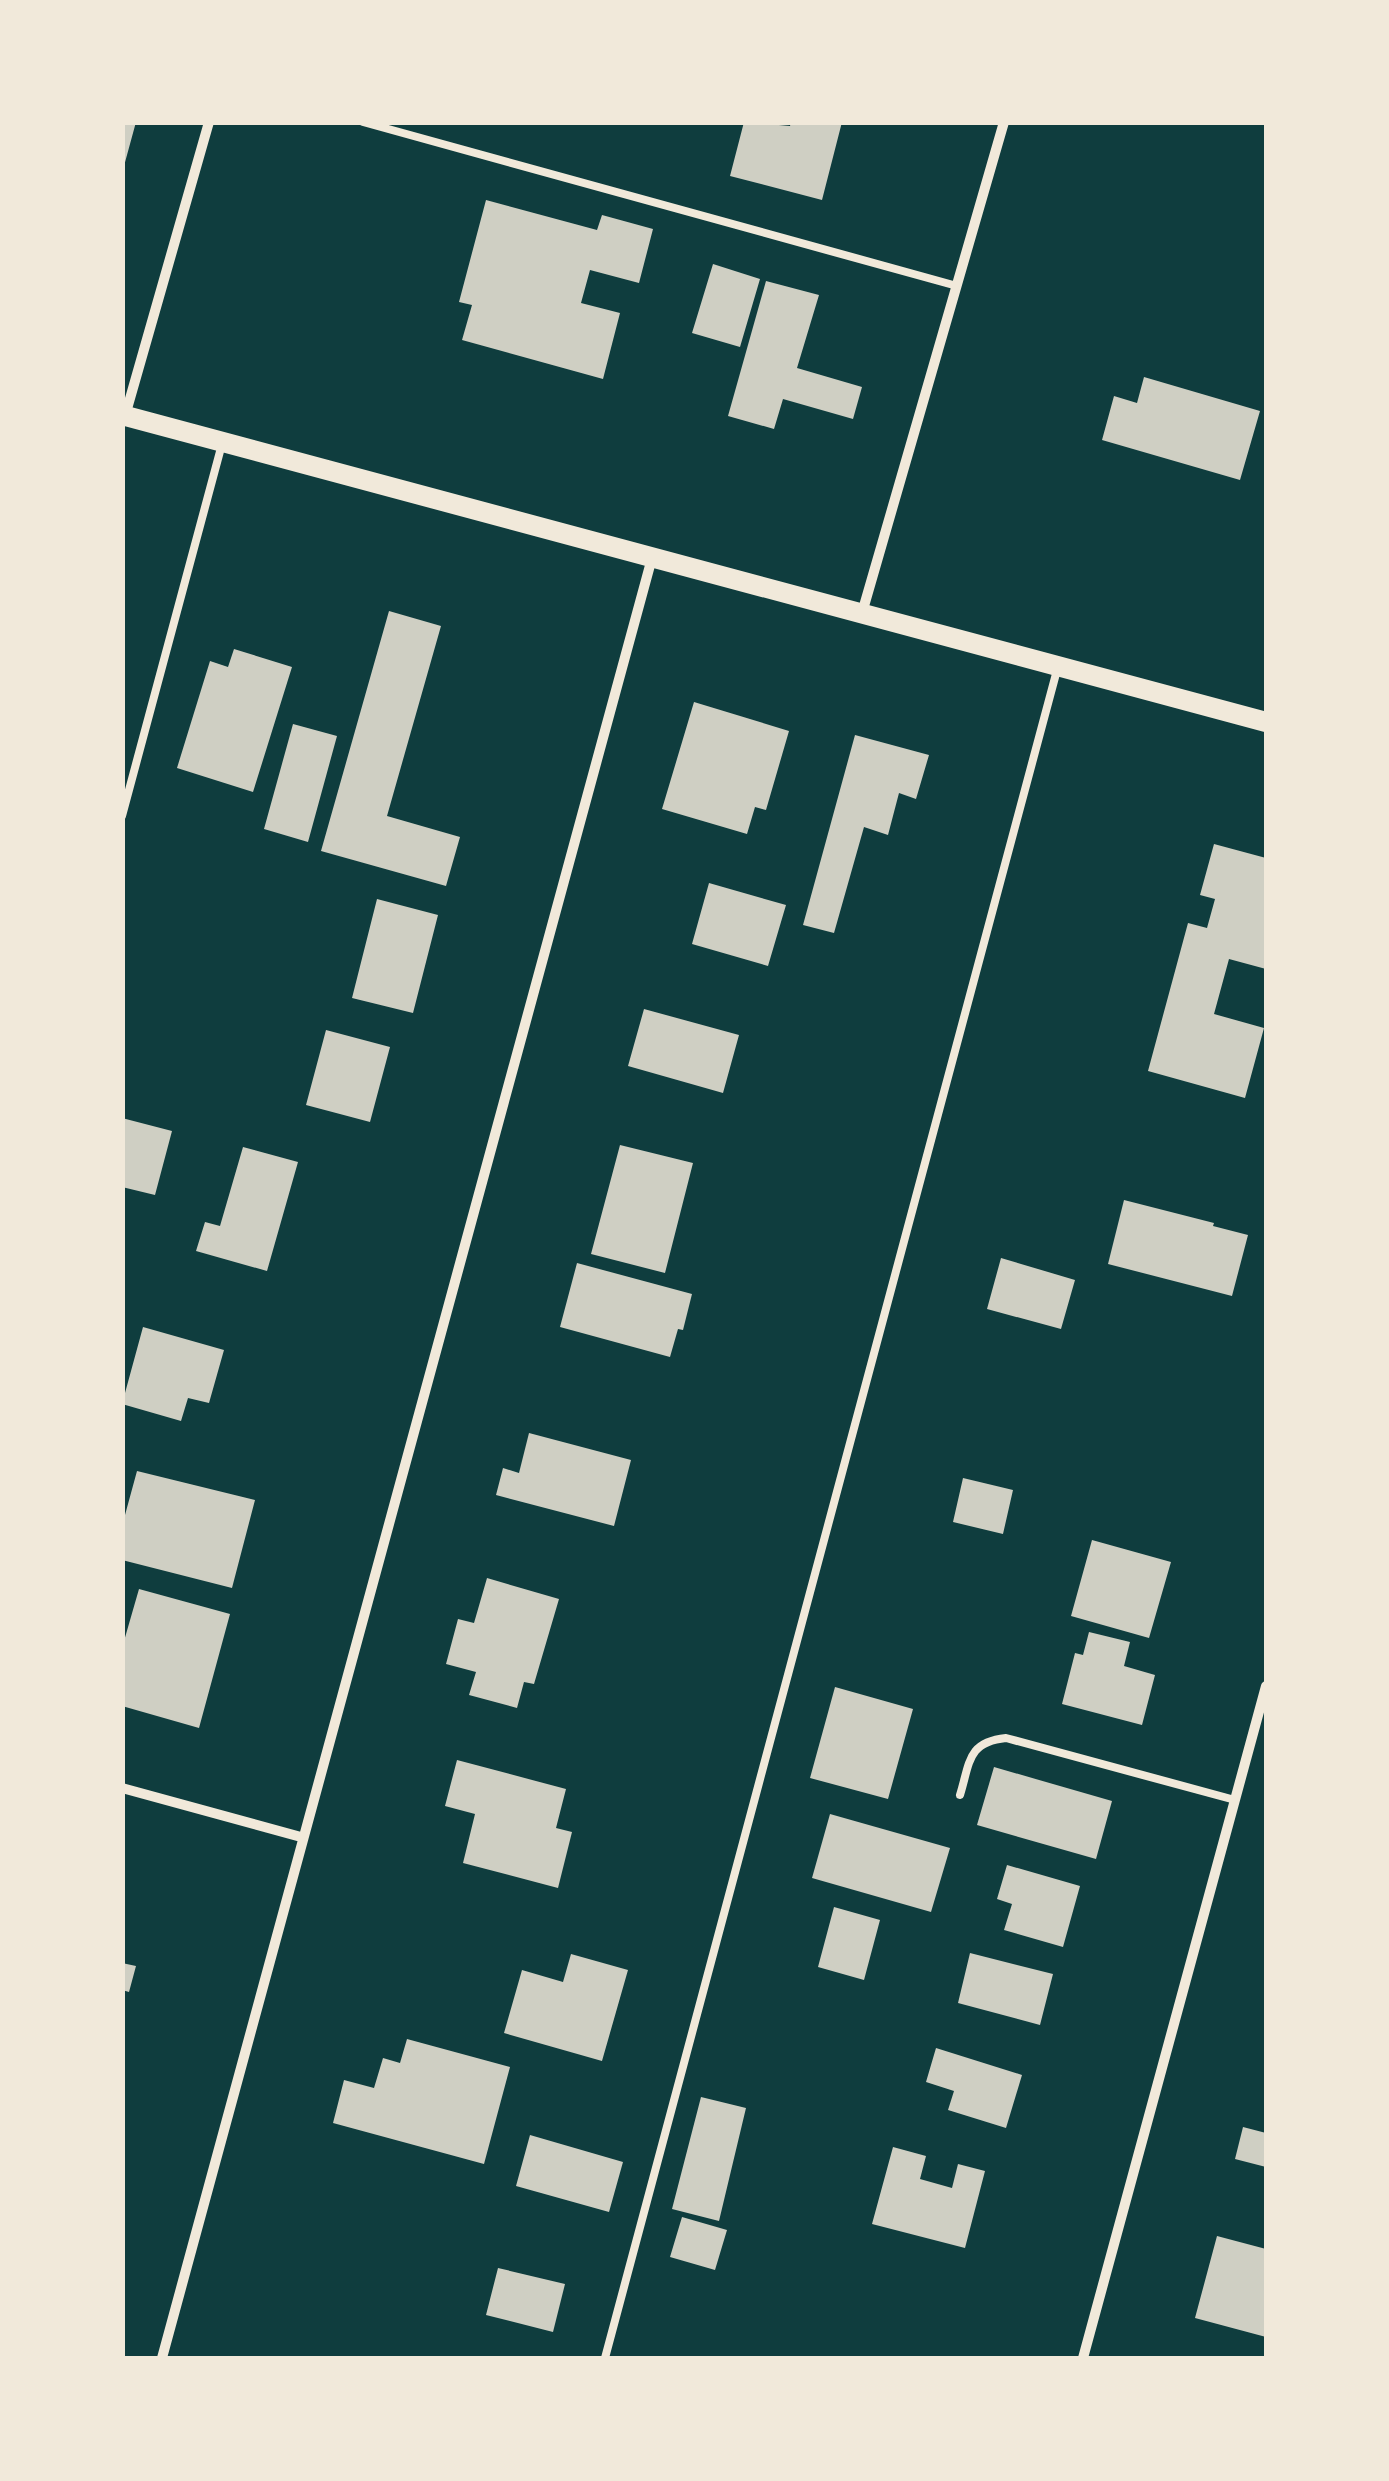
<svg xmlns="http://www.w3.org/2000/svg" width="1389" height="2481" font-family="Jost,sans-serif">
	<rect width="100%" height="100%" fill="#0f3d3e"/>
	<path fill="#cfcfc3" d="M122,122H136L124,166H122Z
		M744,122L790,126L791,122H842L822,200L730,176Z
		M486,200L597,230L602,215L653,229L639,283L590,270L581,303L620,313L603,379L462,340L472,305L459,302Z
		M713,264L760,279L740,347L692,333Z
		M766,281L819,295L797,368L862,387L853,419L783,399L774,429L728,416Z
		M1144,377L1260,411L1240,480L1102,440L1114,396L1137,403Z
		M389,611L441,626L387,816L460,837L446,886L321,851Z
		M234,649L292,667L253,792L177,768L210,661L228,667Z
		M694,702L789,731L766,810L755,807L747,834L662,809Z
		M293,724L337,736L308,842L264,829Z
		M855,735L929,755L916,799L899,793L888,835L864,827L834,933L803,925Z
		M1214,844L1266,858V969L1229,959L1214,1014L1264,1028L1245,1098L1148,1071L1188,923L1207,928L1215,899L1200,895Z
		M709,883L786,905L768,966L692,944Z
		M377,899L438,915L413,1013L352,998Z
		M644,1009L739,1035L723,1093L628,1066Z
		M326,1030L390,1047L370,1122L306,1105Z
		M122,1118L172,1131L155,1195L122,1187Z
		M620,1145L693,1163L665,1273L591,1254Z
		M243,1147L298,1162L267,1271L196,1251L205,1222L220,1226Z
		M1124,1200L1214,1223L1213,1226L1248,1235L1232,1296L1108,1264Z
		M1001,1258L1075,1280L1061,1329L987,1309Z
		M577,1263L692,1294L683,1330L678,1329L670,1357L560,1327Z
		M143,1327L224,1350L209,1403L188,1398L181,1421L122,1404Z
		M529,1433L631,1460L614,1526L496,1495L503,1468L519,1473Z
		M137,1471L255,1500L232,1588L122,1560V1526Z
		M963,1478L1013,1490L1003,1534L953,1522Z
		M1092,1540L1171,1562L1149,1638L1071,1616Z
		M487,1578L559,1599L534,1684L524,1682L517,1708L469,1695L476,1672L446,1664L458,1619L474,1623Z
		M139,1589L230,1614L199,1728L122,1706V1648Z
		M1089,1632L1130,1642L1124,1666L1155,1675L1142,1725L1062,1704L1075,1653L1083,1655Z
		M835,1687L913,1709L888,1799L810,1778Z
		M457,1760L566,1789L556,1828L572,1832L558,1888L463,1863L475,1814L445,1806Z
		M994,1767L1112,1801L1096,1859L977,1825Z
		M830,1814L950,1848L931,1912L812,1878Z
		M1007,1865L1080,1886L1063,1947L1004,1930L1012,1904L997,1899Z
		M834,1907L880,1920L864,1980L818,1967Z
		M970,1953L1053,1974L1040,2025L958,2003Z
		M571,1954L628,1970L602,2061L504,2033L522,1970L563,1982Z
		M122,1963L136,1966L129,1992L122,1990Z
		M407,2039L510,2067L484,2164L333,2123L344,2080L374,2088L383,2058L400,2063Z
		M936,2048L1022,2075L1006,2128L948,2110L954,2091L926,2082Z
		M701,2097L746,2108L719,2221L672,2209Z
		M1243,2127L1266,2133V2167L1235,2159Z
		M530,2135L623,2162L609,2212L516,2186Z
		M893,2147L926,2156L920,2179L952,2188L958,2164L985,2171L965,2248L872,2224Z
		M682,2217L727,2230L715,2270L670,2257Z
		M1217,2236L1266,2249V2337L1195,2318Z
		M498,2268L565,2284L553,2332L486,2315Z"/>
	<g fill="none" stroke-linecap="round" stroke-linejoin="round">
		<path stroke="#f1e9da" stroke-width="8" d="M363,122L957,286
			M122,816L222,444
			M960,1795C970,1763 967,1742 1006,1738L1235,1800
			M605,2358L1057,670"/>
		<path stroke="#f1e9da" stroke-width="10" d="M125,416L209,122
			M862,613L1004,122
			M122,1788L301,1837
			M162,2358L652,558
			M1083,2358L1266,1686"/>
		<path stroke="#f1e9da" stroke-width="20" d="M122,415L1266,722"/>
	</g>
	<rect width="1389" height="2481" fill="none" stroke="#f1e9da" stroke-width="250"/>
</svg>
